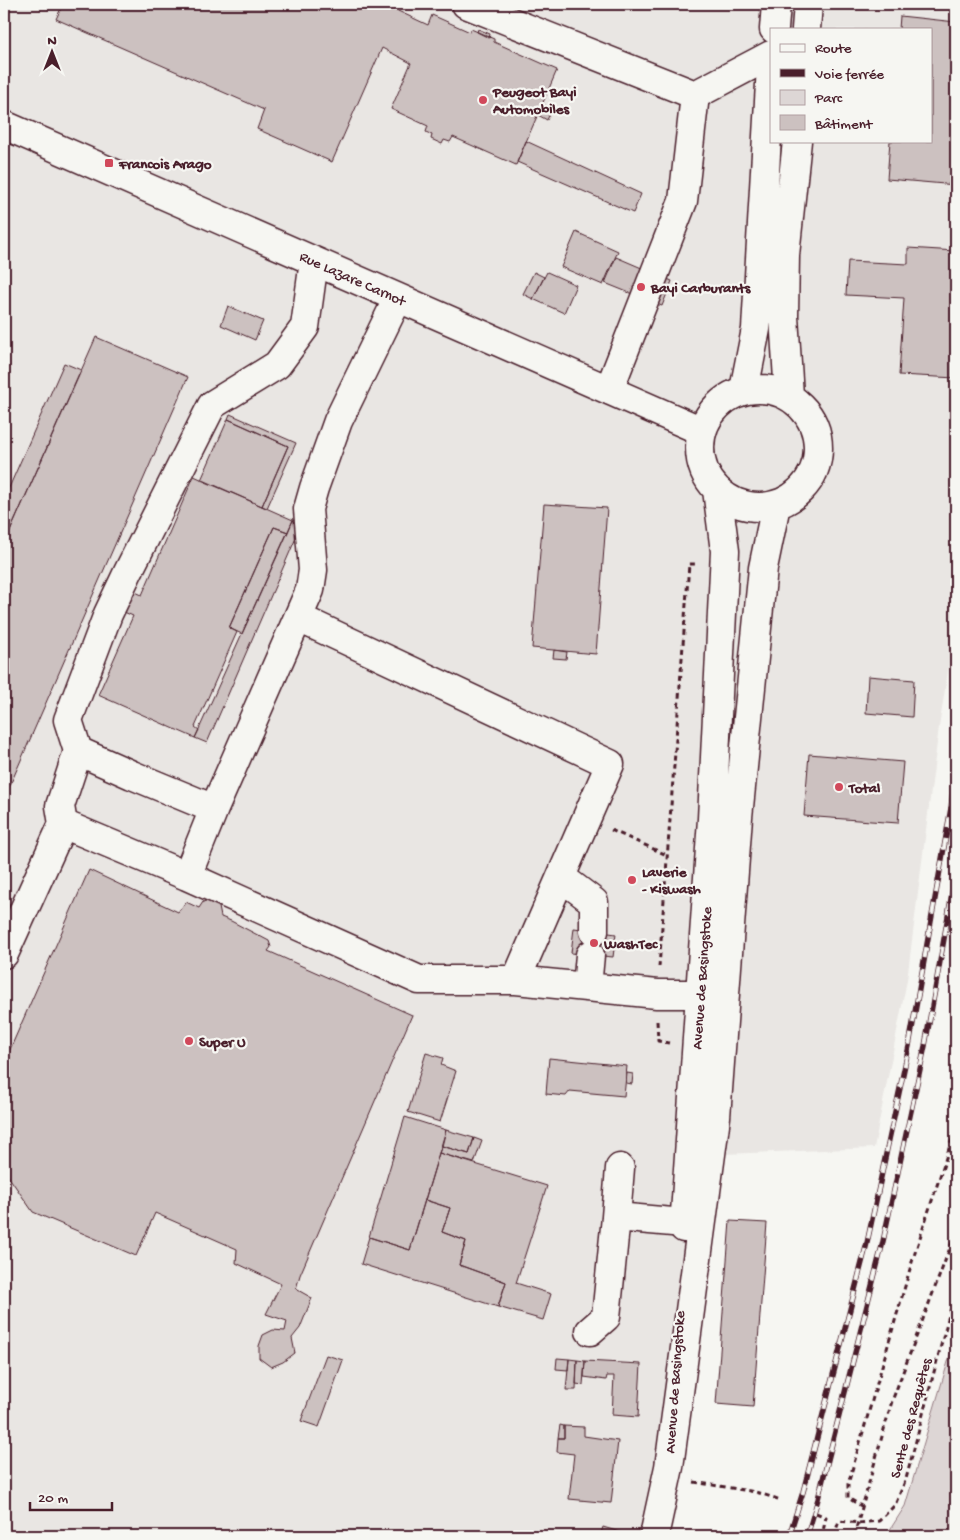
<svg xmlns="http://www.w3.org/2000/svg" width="960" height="1540" font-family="'Gochi Hand',sans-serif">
	<rect width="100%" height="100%" fill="#f6f6f2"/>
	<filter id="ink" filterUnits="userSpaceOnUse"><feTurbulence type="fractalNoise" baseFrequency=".02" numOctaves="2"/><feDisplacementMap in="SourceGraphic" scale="10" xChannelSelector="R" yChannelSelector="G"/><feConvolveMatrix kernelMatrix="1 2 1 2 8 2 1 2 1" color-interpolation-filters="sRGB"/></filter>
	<g filter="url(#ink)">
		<path fill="#e9e6e3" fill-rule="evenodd" d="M4,4H956V621L939,727L907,980L874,1148L723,1154L680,1495L670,1536H4ZM771,29H931V141H771Z"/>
		<path fill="#ddd6d5" stroke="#947a80" d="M956,1335V1536H886L905,1506Z"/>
		<path fill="#ccc1c0" stroke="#4a1f2b" d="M63,4H401L398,11L428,25L432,15L470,32L471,29L494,39V42L557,70L516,165L453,137L450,142L444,140L442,144L431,139L432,135L426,132L428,126L391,109L411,63L382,48L332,162L257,129L264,110L56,19Z
			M900,16L956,22V185L887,179L890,141H931V29H899Z
			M478,29L490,34L489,38L477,32Z
			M543,104L552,109L547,120L538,115Z
			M526,141L641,194L633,213L517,162Z
			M576,232L618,251L603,285L561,267Z
			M908,248L956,251V378L899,375L904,298L846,295L848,261L908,264Z
			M616,257L672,281L662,306L605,283Z
			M534,272L544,277L533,299L523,294Z
			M547,272L576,285L564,313L533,299Z
			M228,306L263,321L255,340L221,325Z
			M96,337L188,377L4,799V545Z
			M64,363L81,370L4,545V499Z
			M230,414L296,443L267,508L262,506L288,446L228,419Z
			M228,419L288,446L262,506L201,480Z
			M194,476L293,520L288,532L274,527L229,628L237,632L195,727L199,730L195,738L98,695L133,616L115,608L124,587L142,595Z
			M544,504L607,508L596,654L532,648Z
			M293,520L302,524L207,743L195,738Z
			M274,527L288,532L242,634L229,628Z
			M554,650L567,652L566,659L553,658Z
			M868,676L914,680L912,717L866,713Z
			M809,754L903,762L898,823L804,816Z
			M89,870L178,912L186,902L199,908L203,902L210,899L216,903L219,907L221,917L231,921L269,941L271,947L268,951L412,1015L300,1275L296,1289L312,1298L300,1328L292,1338L295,1353L283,1362L271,1367L259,1358V1346L263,1335L273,1330L285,1331L287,1321L266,1314L281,1284L236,1263L237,1249L155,1213L136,1256L33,1212L4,1170V1063Z
			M574,928L616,934L613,957L571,953Z
			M426,1053L443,1058L441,1065L456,1071L440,1122L408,1112Z
			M549,1058L627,1066L624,1096L570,1091L566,1096L546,1094Z
			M627,1073L633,1074L632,1084L626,1083Z
			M405,1117L446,1130L410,1250L369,1237Z
			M446,1130L474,1138L469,1154L442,1146Z
			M474,1138L482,1141L474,1163L439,1153L442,1146L469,1154Z
			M439,1153L547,1186L516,1283L551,1294L543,1320L498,1307L506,1282L459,1265L466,1241L442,1232L450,1208L425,1200Z
			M425,1200L450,1208L442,1232L466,1241L459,1265L506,1282L498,1307L361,1264L369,1237L410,1250Z
			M730,1221L767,1223L753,1407L716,1404Z
			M326,1355L343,1360L319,1427L301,1421Z
			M557,1358L569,1359L568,1370L556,1369Z
			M569,1359L577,1360L576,1390H566Z
			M577,1360L585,1361L583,1385L576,1384Z
			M585,1361L641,1364L638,1417L612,1415L614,1376H607L606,1380L584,1377Z
			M560,1425L564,1426V1438H558Z
			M564,1426L584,1427V1436L618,1441L611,1503L569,1499L574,1454L557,1452L558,1438H564Z
			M603,1527L623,1533L622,1536H600Z"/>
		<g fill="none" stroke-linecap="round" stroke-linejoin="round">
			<g stroke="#4a1f2b" stroke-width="31">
				<path id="minor" d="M466,4L695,95
					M4,125L702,431
					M398,298L338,421L314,488L308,509L313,570L310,590L214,809L187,876L419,980H516
					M609,390L683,201L695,95L771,55
					M299,618L610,764L516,980L657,994H700
					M78,751L60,806L63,824L187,876
					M214,809L132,775L78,751L68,720L108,614L128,572L212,405L277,365L305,327L314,261
					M561,877L594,902V931
					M4,954L63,824
					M587,987L590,955
					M616,1217L620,1168
					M590,1331L606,1317L616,1217L684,1223"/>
			</g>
			<g stroke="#4a1f2b" stroke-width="31">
				<path id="major" d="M774,29L776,4
					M806,29L808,4
					M700 448a59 59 0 1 1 118 0a59 59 0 1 1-118 0Z
					M744,390L756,329L771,66
					M789,396L784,316L785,255L797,141
					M684,1228L712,819L725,551L717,490
					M654,1536L669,1467L716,1117L738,817L763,568L776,505"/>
			</g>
			<path stroke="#4a1f2b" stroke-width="3" stroke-dasharray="5 4" stroke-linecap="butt" d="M611,830L667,855
				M659,967L689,564H698
				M657,1021L658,1041L669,1043
				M694,1482L756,1492L781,1500
				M863,1507L848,1498V1484L912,1262L956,1127
				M816,1513L826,1517L822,1536
				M834,1536L839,1521L859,1523L879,1521L895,1505L906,1479L950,1311L956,1296
				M854,1536L892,1401L956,1232"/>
			<use href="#minor" stroke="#f6f6f2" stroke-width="28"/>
			<use href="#major" stroke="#f6f6f2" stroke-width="28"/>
			<g stroke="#4a1f2b" stroke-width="5.5">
				<path id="rail" d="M789,1536L803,1492L867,1243L909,1046L951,808L956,767
					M807,1536L818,1499L882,1246L925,1046L956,871"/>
			</g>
			<use href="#rail" stroke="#f6f6f2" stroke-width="4" stroke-dasharray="11" stroke-linecap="butt"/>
		</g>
	</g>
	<g fill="#d1495b" stroke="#f6f6f2" stroke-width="2">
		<circle cx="483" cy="100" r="5"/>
		<rect x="104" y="158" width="10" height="10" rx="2.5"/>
		<circle cx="641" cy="287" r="5"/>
		<circle cx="839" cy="787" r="5"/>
		<circle cx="632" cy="880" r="5"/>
		<circle cx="594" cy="943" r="5"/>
		<circle cx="189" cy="1041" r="5"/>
	</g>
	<g text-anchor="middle" stroke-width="4.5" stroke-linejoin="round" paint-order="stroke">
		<g font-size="15" font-weight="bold" fill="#4a1f2b" stroke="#f6f6f2" text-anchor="start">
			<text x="493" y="96">Peugeot Bayi<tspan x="493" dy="17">Automobiles</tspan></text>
			<text x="119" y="168">Francois Arago</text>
			<text x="651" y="292">Bayi Carburants</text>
			<text x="849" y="792">Total</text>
			<text x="642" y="876">Laverie<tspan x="642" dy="17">- Kiswash</tspan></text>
			<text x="604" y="948">WashTec</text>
			<text x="199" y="1046">Super U</text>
		</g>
		<g font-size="15" fill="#4a1f2b" stroke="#f6f6f2">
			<text transform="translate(353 278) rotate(24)" y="5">Rue Lazare Carnot</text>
			<text transform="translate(701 978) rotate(-86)" y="5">Avenue de Basingstoke</text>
			<text transform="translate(674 1382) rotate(-86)" y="5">Avenue de Basingstoke</text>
			<text transform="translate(910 1418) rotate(-75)" y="5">Sente des Requêtes</text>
		</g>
	</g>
	<rect width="960" height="1540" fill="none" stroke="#f6f6f2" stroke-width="20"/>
	<rect x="10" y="10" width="940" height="1520" fill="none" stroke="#4a1f2b" stroke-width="2" filter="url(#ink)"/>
	<rect x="770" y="28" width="162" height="115" fill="#f6f6f2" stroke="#b1a0a2"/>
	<rect x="780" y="44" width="25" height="8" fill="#f6f6f2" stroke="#b1a0a2"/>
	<text x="815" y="52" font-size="15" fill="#4a1f2b">Route</text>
	<rect x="780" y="69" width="25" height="8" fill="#4a1f2b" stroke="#b1a0a2"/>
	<text x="815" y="78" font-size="15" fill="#4a1f2b">Voie ferrée</text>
	<rect x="780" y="90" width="25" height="15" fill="#ddd6d5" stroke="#b1a0a2"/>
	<text x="815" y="102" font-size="15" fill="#4a1f2b">Parc</text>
	<rect x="780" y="115" width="25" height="15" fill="#ccc1c0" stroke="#b1a0a2"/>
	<text x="815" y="128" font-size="15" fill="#4a1f2b">Bâtiment</text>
	<g transform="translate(52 52)" stroke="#f6f6f2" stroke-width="4" paint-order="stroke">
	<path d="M0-4L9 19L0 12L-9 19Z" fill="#4a1f2b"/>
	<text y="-8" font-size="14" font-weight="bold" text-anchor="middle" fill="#4a1f2b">N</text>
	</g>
	<path d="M30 1502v8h82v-8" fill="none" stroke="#4a1f2b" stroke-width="2.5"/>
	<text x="38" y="1502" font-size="15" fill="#4a1f2b" stroke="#f6f6f2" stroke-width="4" paint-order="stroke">20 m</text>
</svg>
